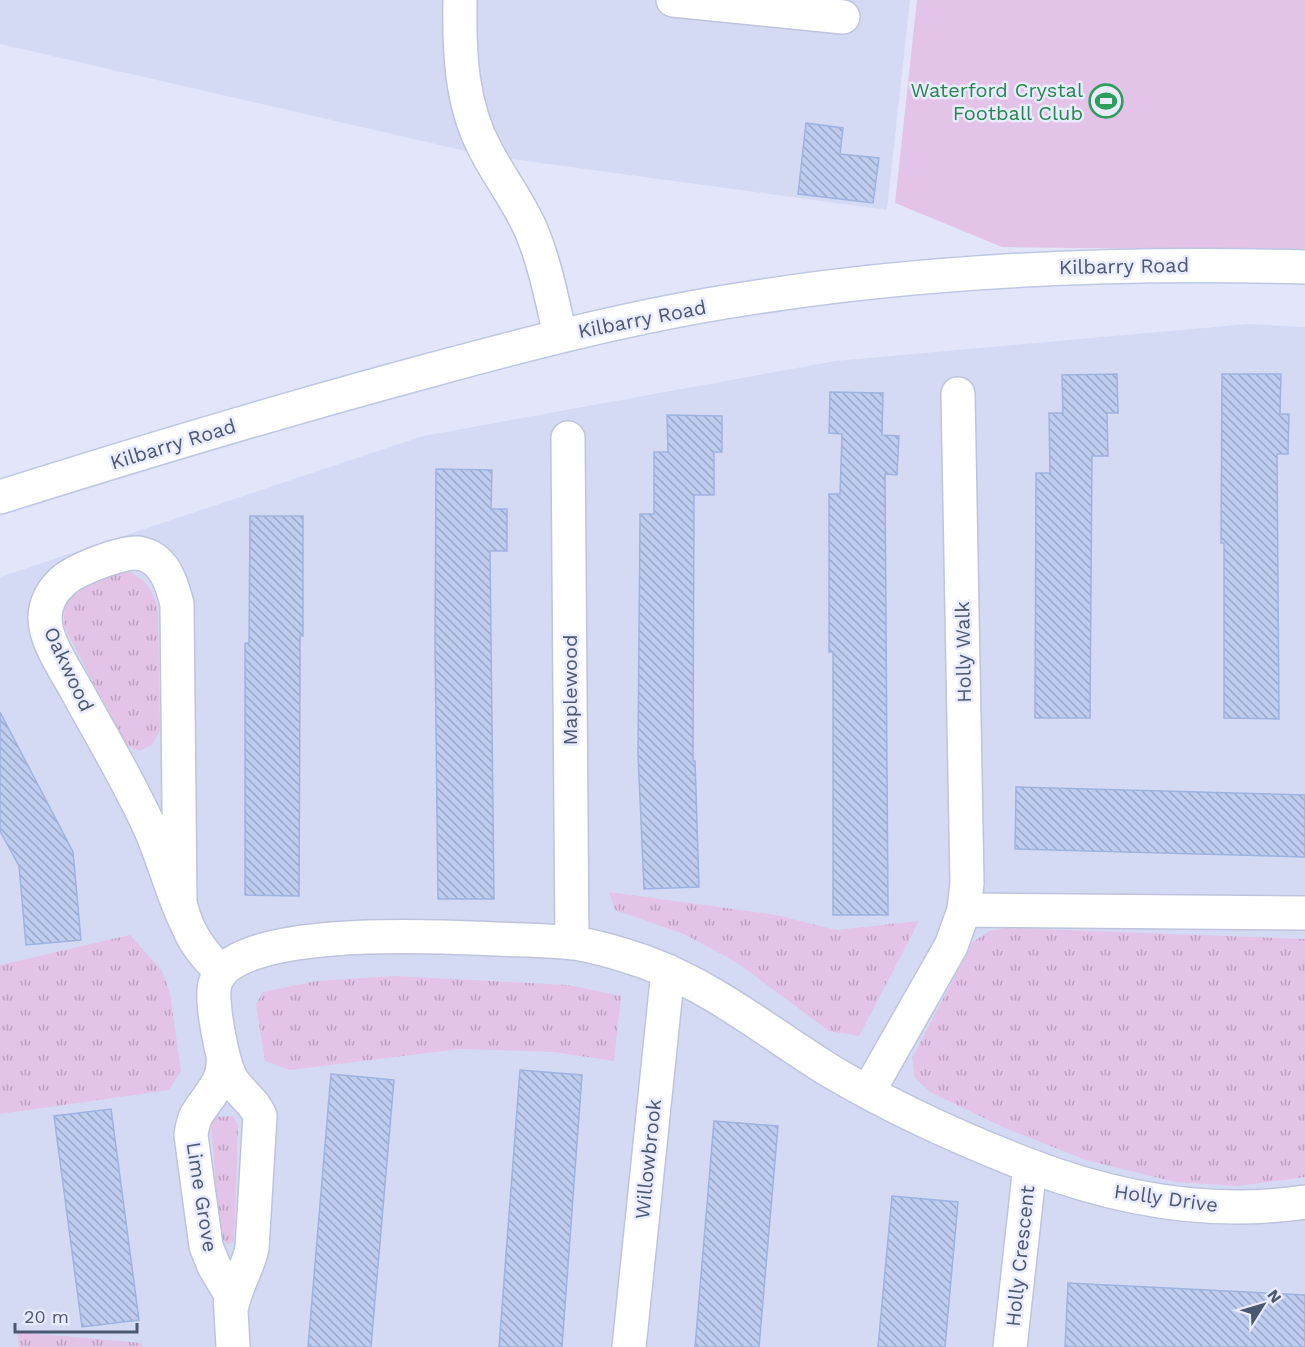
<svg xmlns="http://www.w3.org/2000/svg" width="1305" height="1347" font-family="'Work Sans',sans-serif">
	<defs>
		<pattern id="grass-tufts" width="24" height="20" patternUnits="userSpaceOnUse" patternTransform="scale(1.5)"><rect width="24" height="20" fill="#e3c3e7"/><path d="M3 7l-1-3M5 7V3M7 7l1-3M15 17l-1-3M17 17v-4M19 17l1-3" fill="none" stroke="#baa1c0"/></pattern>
		<pattern id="building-back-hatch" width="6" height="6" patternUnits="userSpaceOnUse" patternTransform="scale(1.5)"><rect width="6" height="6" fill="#bdccef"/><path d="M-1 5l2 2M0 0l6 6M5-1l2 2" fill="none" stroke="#9ca8c6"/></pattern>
	</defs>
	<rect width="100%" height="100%" fill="#e3e6fb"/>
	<path fill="#d5daf4" d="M0,0H910L887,210L483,155L0,44Z
		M1248,324L1305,327V1347H0V577L423,436L835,361Z"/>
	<path fill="url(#grass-tufts)" d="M128,571C148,581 153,590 158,612L160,730L152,745L139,751L125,744L65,628C57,586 97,580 128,571Z
		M609,892L776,915L836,930L919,921L859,1036L829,1031L736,962L684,934L615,910Z
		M1006,928L1305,939V1177L1238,1186L1175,1182L1086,1160L1005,1128L930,1092L915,1078L912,1058L973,942L989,931Z
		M130,935L162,971L170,993L181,1071L169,1090L0,1114V965Z
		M395,976L568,985L621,996L614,1061L554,1052L459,1049L290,1070L265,1061L256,1004L263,992L316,981Z
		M233,1116L238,1126L234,1242L227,1244L220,1237L211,1124L216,1117Z
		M17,1332L142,1343V1347H19Z"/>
	<path fill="#e3c3e7" d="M917,0H1305V251L1002,247L895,203Z"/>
	<path fill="url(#building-back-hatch)" stroke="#9eb3e0" stroke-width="1.5" d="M806,123L843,128L840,154L879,158L873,203L798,194Z
		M1117,374L1118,413H1107L1108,456H1092L1090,718H1035L1036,473H1050L1049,413H1063L1062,375Z
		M1222,374H1281L1280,414H1289L1288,454H1277L1279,719L1224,718V543H1221Z
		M830,392L883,393L882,435L899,436L897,475L885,474L888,915H833V652H829V494H840L842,434L829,433Z
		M667,415L722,416V452H714V495H694L693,761H695L699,887L644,889L638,754L640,514H654V452H668Z
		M436,469L492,470L491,509H507V551H490L494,899H438L435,643Z
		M250,516H303V636H300V681L299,896L245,895V643H249Z
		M0,712L73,852L81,940L26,945L19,866L0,831Z
		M1016,787L1305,795V857L1015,849Z
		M520,1070L582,1075L562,1347H499Z
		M331,1074L394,1080L371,1347H308Z
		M111,1109L139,1320L82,1327L54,1116Z
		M714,1121L778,1126L759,1347H695Z
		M892,1196L958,1202L945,1347H878Z
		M1068,1283L1305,1295V1347H1065Z"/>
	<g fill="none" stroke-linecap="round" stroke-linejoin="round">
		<g stroke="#bdc4dc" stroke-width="36">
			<path id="street" d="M460,0C459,52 461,105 486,151C500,178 519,202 531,230C545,263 552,300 560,335
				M673,0L843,17
				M958,394L967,883L964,910
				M568,438L572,943
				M185,920C171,890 163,857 149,826C128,780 102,737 78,693C67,672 45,642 45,618C45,604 52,591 62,582C74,570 121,552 138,553C144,554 150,556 155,560C168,570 173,589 177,604L180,903C187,932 200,952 222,972
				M223,1056C226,1082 208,1095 196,1116C193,1122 192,1128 191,1135L206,1246L214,1266L230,1293L233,1347
				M868,1092L951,946L964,910L1305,913
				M232,1306C236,1285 248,1268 252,1248L260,1116C254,1101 241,1094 232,1080C223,1065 210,1001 215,984C231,924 446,937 496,939C522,940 549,940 575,943C599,947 622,954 645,962C714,987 770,1034 832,1072C893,1108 961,1139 1028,1165C1116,1199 1211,1216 1305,1202
				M629,1347L668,971
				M1010,1347L1030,1166"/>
		</g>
		<g stroke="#bec7e3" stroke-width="36">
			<path id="secondary" d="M0,497C143,452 286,409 431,370C534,342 638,315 744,299C930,269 1117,262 1305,267"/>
		</g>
		<use href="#street" stroke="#fff" stroke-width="33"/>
		<use href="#secondary" stroke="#fff" stroke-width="33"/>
	</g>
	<defs>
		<g id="stadium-ring" transform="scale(1.725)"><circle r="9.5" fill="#e9ebfe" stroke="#2e9e5b" stroke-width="1.5"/><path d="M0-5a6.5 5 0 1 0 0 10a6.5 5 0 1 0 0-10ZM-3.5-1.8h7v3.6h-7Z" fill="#2e9e5b"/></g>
	</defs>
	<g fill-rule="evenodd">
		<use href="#stadium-ring" x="1106" y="101"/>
	</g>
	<g text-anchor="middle" stroke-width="5" stroke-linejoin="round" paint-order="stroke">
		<g font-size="20" fill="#27864d" stroke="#e9ebfe" text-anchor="end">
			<text x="1083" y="97">Waterford Crystal<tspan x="1083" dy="23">Football Club</tspan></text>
		</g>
		<g font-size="20" fill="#4b5871" stroke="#e9ebfe">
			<text transform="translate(1124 266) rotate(-1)" y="7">Kilbarry Road</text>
			<text transform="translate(642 319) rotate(-11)" y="7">Kilbarry Road</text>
			<text transform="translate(173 444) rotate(-17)" y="7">Kilbarry Road</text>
			<text transform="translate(963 652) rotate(-91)" y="7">Holly Walk</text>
			<text transform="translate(69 669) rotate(65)" y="7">Oakwood</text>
			<text transform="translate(570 690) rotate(-90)" y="7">Maplewood</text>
			<text transform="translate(648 1159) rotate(-84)" y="7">Willowbrook</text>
			<text transform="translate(202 1197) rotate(81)" y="7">Lime Grove</text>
			<text transform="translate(1166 1198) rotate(8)" y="7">Holly Drive</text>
			<text transform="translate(1020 1256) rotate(-84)" y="7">Holly Crescent</text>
		</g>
	</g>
	<g transform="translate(1263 1305) rotate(53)" stroke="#e9ebfe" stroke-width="4.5" paint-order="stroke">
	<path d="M0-4.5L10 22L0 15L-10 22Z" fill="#4b5871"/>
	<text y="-9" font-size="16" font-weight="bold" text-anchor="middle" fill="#4b5871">N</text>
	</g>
	<path d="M15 1323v9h122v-9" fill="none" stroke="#4b5871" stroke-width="3"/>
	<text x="24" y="1323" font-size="18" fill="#4b5871" stroke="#e9ebfe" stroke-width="4.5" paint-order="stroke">20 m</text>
</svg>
